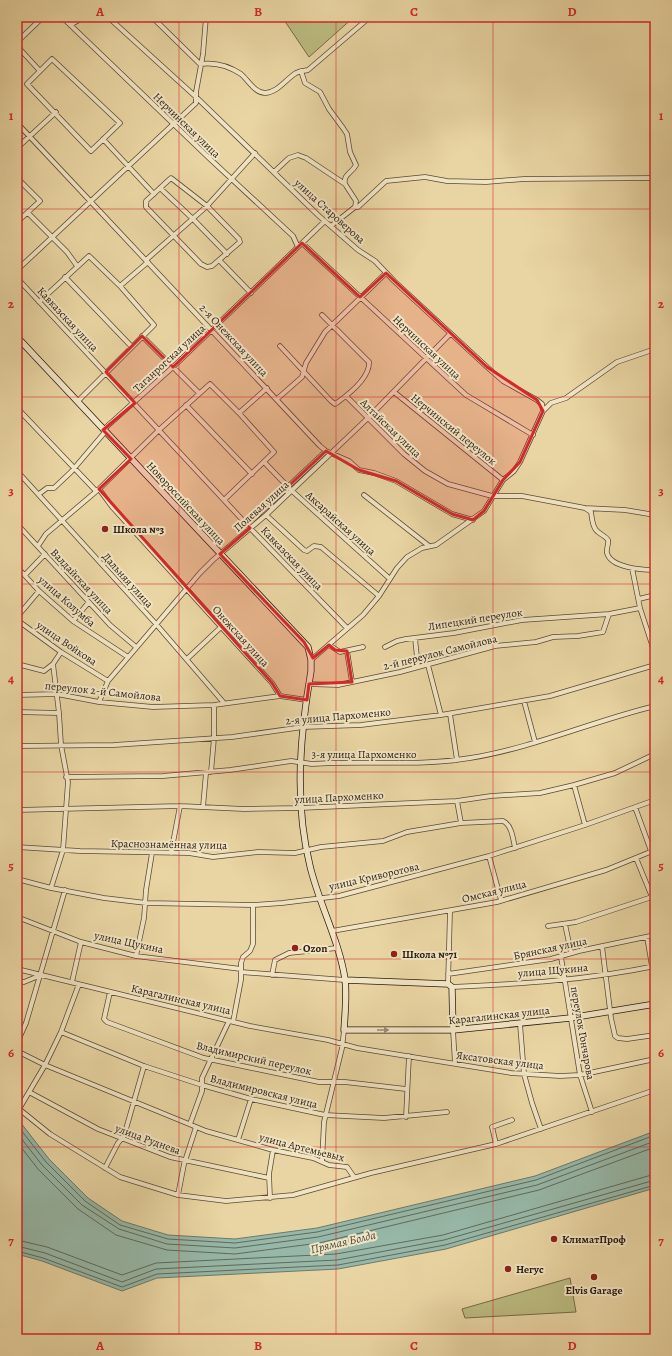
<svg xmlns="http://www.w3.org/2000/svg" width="672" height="1356" font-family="Alegreya,serif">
	<rect width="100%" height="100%" fill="#e9d5a3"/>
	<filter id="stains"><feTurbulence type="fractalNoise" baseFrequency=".005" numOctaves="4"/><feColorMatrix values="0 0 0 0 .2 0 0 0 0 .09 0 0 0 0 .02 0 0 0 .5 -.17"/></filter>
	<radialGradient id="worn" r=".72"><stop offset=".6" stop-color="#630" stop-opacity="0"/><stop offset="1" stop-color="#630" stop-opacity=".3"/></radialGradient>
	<path fill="#bcbc81" stroke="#736c4a" d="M282,17H354L309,57Z
		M570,1278L576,1312L465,1318L462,1309Z"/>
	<path fill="#97b8a8" stroke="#6b796c" d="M17,1118L49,1159L88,1198L122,1221L168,1235L235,1239L317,1228L535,1176L655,1131V1188L446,1249L338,1269L157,1278L122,1291L42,1261L17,1254Z"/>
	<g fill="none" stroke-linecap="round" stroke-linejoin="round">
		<path stroke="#606a5d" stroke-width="1" d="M17,1125L46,1162L85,1201L120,1225L168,1239L235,1243L317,1232L536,1180L655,1135
			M17,1133L42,1165L82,1205L119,1229L167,1244L235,1248L318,1237L537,1185L655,1141
			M17,1142L38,1169L78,1209L116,1235L167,1250L235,1254L319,1243L539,1190L655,1147
			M17,1240L47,1247L122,1275L156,1263L336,1254L443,1235L655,1174
			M17,1246L45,1253L122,1282L156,1269L337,1260L444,1240L655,1180
			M17,1251L43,1258L122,1287L157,1274L338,1265L445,1245L655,1185"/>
		<g stroke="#5a4a36" stroke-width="5.5">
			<path id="street" d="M62,17L209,158L293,236L298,247
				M108,17L196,97L319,216L358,250L375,261L394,281L487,367L503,381L537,400L542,404L543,411
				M152,17L200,64
				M70,25L84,17
				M17,42L43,17
				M17,46L40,71
				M52,59L120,123L91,151L27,84Z
				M200,64C214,62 229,66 241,74C248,80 255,93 265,93C277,93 286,79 296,73C300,71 304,71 308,70L370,17
				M301,71L305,83L320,92L329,109L343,128L347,134L350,152L356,165C352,173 343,174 345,184
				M17,123L320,446L326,451L349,461L359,470L374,473L396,481L452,514L473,520
				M103,139L154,194
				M17,148L56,112
				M274,172L289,158L298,155L306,158L345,184L356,201L355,207L331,226
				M17,178L40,201L17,222
				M171,178L207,206L239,239L240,242L212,266L207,267L201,264L146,207V201Z
				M160,188L193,219L227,254
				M355,207H358L386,181L425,177L447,181L486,182L524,179L655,178
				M28,213L67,252L77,266
				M302,243L466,395L533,435
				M146,260L207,206L255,153
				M220,261L251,293
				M17,270L196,103V92L203,54L206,17
				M65,277L131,346
				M17,278L250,528L347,628
				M120,286L148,262
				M39,302L89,256L120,286L154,325L78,401
				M142,336L199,393
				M280,346L331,401L335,404L338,402C349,394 370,377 369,362L322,315
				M394,392L503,480
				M346,396L404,454L425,471L448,484L492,496H522L585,508L625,510L655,515
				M277,399L302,377L306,363L325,332L386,273
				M186,405L252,474
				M17,408L96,491
				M239,413L267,388
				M103,430L173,367L325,221
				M265,463L291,490L390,579
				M17,471L156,624L224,703
				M99,489L113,508L272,683L280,696
				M39,494L47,488H54L71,472L105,432
				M364,495L429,546
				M585,508L591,512C592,518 592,525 596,530C599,534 606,536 608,540C609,544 606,549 607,553C611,568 643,570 655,570
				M266,515L304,550L307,551L314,546L321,547L379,596
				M17,524L110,625L136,647
				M247,525L326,451
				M38,546L46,534L99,489L159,430L210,384L239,413L274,452L224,500
				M17,567L39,591L73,621L128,657
				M632,568L640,608L655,654
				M25,575L45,554
				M639,599L655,595
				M17,617L39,591
				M17,620L61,652L108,681
				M73,621L89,602
				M415,638L418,667
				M329,645L340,652L363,647
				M385,647L397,641L406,639L454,633L522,620L609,614L640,608
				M347,651L352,682
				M187,659L220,628
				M311,660L363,615L379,596L397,568L407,557L422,548L436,545L484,511L503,480L514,471L520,462L543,411L551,403L566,398L617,362L655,349
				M17,664L44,671L53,664
				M428,665L441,715
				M309,684L338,685L400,672L495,646L536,642L553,637L578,636L603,632L609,614
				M17,695L57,694L99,702L153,707L214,705L280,696L307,700
				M524,701L535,742
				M99,702L108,681L200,573L213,560L266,515L368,418L450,334
				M17,712L59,713
				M450,714L457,760
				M17,746L114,745L232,737L303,727L361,725L441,715L550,696L655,665
				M211,772L214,738V705
				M66,777L163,776L230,770L291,761L312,764C365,760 418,767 470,758C533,748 593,721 655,706
				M574,785L585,825
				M457,801L461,823
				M203,807L206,773
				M635,807L651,851
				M17,810L180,806L244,809L300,808L457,801L491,796L540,793L574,785L615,773L655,754
				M17,847L80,851L189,853L213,857L258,852L295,853L321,847L383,841L407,832L461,823L503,821C512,825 513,839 515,848
				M171,853L180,806
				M489,856L501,900
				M636,858L652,897
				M17,879L51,888L104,898L146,903L253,905L282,903L339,896L489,856L585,825L655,800
				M51,888L63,850L68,782L61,745L59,713L53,664L61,652
				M17,917L81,942L136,956L241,969
				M565,924L571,953
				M548,926L576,922L655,896
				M332,931L497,902L606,870L655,850
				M647,937L655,984
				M602,946L611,1018L615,1036L618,1038L627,1039L655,1035
				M136,956L144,918L146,890L152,853
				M561,957L580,1075L592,1112
				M17,969L250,1026L328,1040L357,1048L511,1073L560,1076L580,1075L655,1059
				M241,972L345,980
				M448,974L551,959L579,951L655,935
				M272,975L275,960L289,953L337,948
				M17,981L24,982L41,975
				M72,982L81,942
				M79,984L61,1032L45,1065L19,1109L50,1134L120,1177L178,1195L226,1201L293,1195L371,1173L496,1144L655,1090
				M448,984L450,911
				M452,987C520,984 588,980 655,966
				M110,992L104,1019L107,1022L204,1058L319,1082H345L406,1089
				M233,1022L241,980V963L243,957L250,951L253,944V905
				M520,1024L524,1074L532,1103L541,1129
				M453,1030L455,1064
				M61,1032L144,1066L202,1085L251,1099L325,1115L384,1118L447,1112
				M17,1043L26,1023L65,890
				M17,1051L45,1065L206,1131L273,1150L313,1158L329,1165L347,1167L354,1177
				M29,1092L98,1129L170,1157L269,1178
				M406,1117L409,1056
				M190,1124L202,1091V1078L229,1021
				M238,1140L251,1099
				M496,1144L492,1127L512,1120
				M322,1161L324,1122L342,1048L344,1030
				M105,1168L118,1143L124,1136L144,1066
				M178,1195L184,1164L196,1127
				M270,1198L269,1174L273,1150"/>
		</g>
		<g stroke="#2a1b12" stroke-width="7">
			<path id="secondary" d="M17,337L308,647L311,660V671C300,735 294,802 310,866C319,904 339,940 345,979C347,996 345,1013 344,1030H453L570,1018L655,1004
				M345,980L448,984L452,987L453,1030"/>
		</g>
		<use href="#street" stroke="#f1e4c3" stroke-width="4"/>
		<use href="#secondary" stroke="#f1e4c3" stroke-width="5.5"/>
	</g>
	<defs><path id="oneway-solid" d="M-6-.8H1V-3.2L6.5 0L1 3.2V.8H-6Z"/></defs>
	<use fill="#978a73" href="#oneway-solid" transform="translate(383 1030)"/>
	<path fill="#d62828" fill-opacity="0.2" stroke="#d62828" stroke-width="3" stroke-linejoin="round" d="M302,243L360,297L386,273L487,367L537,400L543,411L520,462L503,480L484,511L473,520L452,514L396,481L359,470L326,451L247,525L250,528L220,554L304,642L313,658L329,645L335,650L347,651L352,682L309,684L307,700L280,696L272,683L99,489L131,459L103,430L135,403L106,372L142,336L173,367Z"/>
	<path fill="none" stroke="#d62828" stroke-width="1" stroke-opacity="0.55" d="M179,17V1339M336,17V1339M493,17V1339M17,209H655M17,397H655M17,584H655M17,772H655M17,959H655M17,1147H655"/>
	<g fill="#8f2418" stroke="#f1e4c3" stroke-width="1.5">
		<circle cx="105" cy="529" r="4"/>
		<circle cx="295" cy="948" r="4"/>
		<circle cx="394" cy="954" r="4"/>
		<circle cx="554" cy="1239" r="4"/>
		<circle cx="508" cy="1269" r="4"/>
		<circle cx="594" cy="1277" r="4"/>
	</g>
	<g text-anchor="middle" stroke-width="4" stroke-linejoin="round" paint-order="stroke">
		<g font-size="11" fill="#2a1b12" stroke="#f1e4c3">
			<text transform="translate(187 125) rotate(44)" y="4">Нерчинская улица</text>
			<text transform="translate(330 211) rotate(42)" y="4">улица Староверова</text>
			<text transform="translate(68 319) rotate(47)" y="4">Кавказская улица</text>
			<text transform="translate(234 340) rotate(47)" y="4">2-я Онежская улица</text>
			<text transform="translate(427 347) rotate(43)" y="4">Нерчинская улица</text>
			<text transform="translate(169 358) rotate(-43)" y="4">Таганрогская улица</text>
			<text transform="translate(391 428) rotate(44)" y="4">Алтайская улица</text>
			<text transform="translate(454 429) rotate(39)" y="4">Нерчинский переулок</text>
			<text transform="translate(186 503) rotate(47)" y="4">Новороссийская улица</text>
			<text transform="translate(261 506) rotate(-42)" y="4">Полевая улица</text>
			<text transform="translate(341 523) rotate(42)" y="4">Аксарайская улица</text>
			<text transform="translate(292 558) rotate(46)" y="4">Кавказская улица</text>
			<text transform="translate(128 580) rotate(48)" y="4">Дальняя улица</text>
			<text transform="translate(82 581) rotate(47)" y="4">Валдайская улица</text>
			<text transform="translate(67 601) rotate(41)" y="4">улица Колумба</text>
			<text transform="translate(475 619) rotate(-9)" y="4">Липецкий переулок</text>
			<text transform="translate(241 636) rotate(48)" y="4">Онежская улица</text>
			<text transform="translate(67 643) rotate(34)" y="4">улица Войкова</text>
			<text transform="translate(440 652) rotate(-14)" y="4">2-й переулок Самойлова</text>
			<text transform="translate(103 691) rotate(6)" y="4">переулок 2-й Самойлова</text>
			<text transform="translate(338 716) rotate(-5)" y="4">2-я улица Пархоменко</text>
			<text x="364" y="758">3-я улица Пархоменко</text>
			<text transform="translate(339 797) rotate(-3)" y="4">улица Пархоменко</text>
			<text transform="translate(169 844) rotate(1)" y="4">Краснознамённая улица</text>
			<text transform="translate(374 876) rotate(-13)" y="4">улица Криворотова</text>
			<text transform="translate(494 891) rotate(-14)" y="4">Омская улица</text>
			<text transform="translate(129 942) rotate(12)" y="4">улица Щукина</text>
			<text transform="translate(550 948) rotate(-12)" y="4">Брянская улица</text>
			<text transform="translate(553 970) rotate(-5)" y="4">улица Щукина</text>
			<text transform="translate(181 999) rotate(13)" y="4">Карагалинская улица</text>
			<text transform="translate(499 1015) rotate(-6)" y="4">Карагалинская улица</text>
			<text transform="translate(583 1033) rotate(80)" y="4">переулок Гончарова</text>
			<text transform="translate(254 1058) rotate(13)" y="4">Владимирский переулок</text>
			<text transform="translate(500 1060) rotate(7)" y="4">Яксатовская улица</text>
			<text transform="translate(264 1091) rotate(14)" y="4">Владимировская улица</text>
			<text transform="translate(148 1139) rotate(20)" y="4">улица Руднева</text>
			<text transform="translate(302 1147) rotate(14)" y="4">улица Артемьевых</text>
		</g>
		<g font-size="11" font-weight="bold" fill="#2a1b12" stroke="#f1e4c3" text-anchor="start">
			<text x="113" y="533">Школа №3</text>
			<text x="303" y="952">Ozon</text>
			<text x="402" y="958">Школа №71</text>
			<text x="562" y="1243">КлиматПроф</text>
			<text x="516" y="1273">Негус</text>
			<text x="594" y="1294" text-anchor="middle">Elvis Garage</text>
		</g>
		<g font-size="12" font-style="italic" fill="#4b4a3f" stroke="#f1e4c3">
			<text transform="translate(343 1242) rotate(-13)" y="4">Прямая Болда</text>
		</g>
	</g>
	<rect width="672" height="1356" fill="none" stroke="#e9d5a3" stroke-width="44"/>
	<rect x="22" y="22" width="628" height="1312" fill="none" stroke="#d62828" stroke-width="1.5"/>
	<g font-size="13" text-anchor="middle" font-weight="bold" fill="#d62828">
		<text x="100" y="16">A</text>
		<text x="258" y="16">B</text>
		<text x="414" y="16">C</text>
		<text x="572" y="16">D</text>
		<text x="11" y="120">1</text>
		<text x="661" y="120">1</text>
		<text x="11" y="308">2</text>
		<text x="661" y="308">2</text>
		<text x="11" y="495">3</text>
		<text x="661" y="495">3</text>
		<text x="11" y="683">4</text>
		<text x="661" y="683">4</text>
		<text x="11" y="870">5</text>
		<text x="661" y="870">5</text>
		<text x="11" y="1057">6</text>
		<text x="661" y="1057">6</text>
		<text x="11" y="1245">7</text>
		<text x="661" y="1245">7</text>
		<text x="100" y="1350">A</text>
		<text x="258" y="1350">B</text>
		<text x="414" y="1350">C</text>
		<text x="572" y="1350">D</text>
	</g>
	<rect width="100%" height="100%" filter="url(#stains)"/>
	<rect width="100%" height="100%" fill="url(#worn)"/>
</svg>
